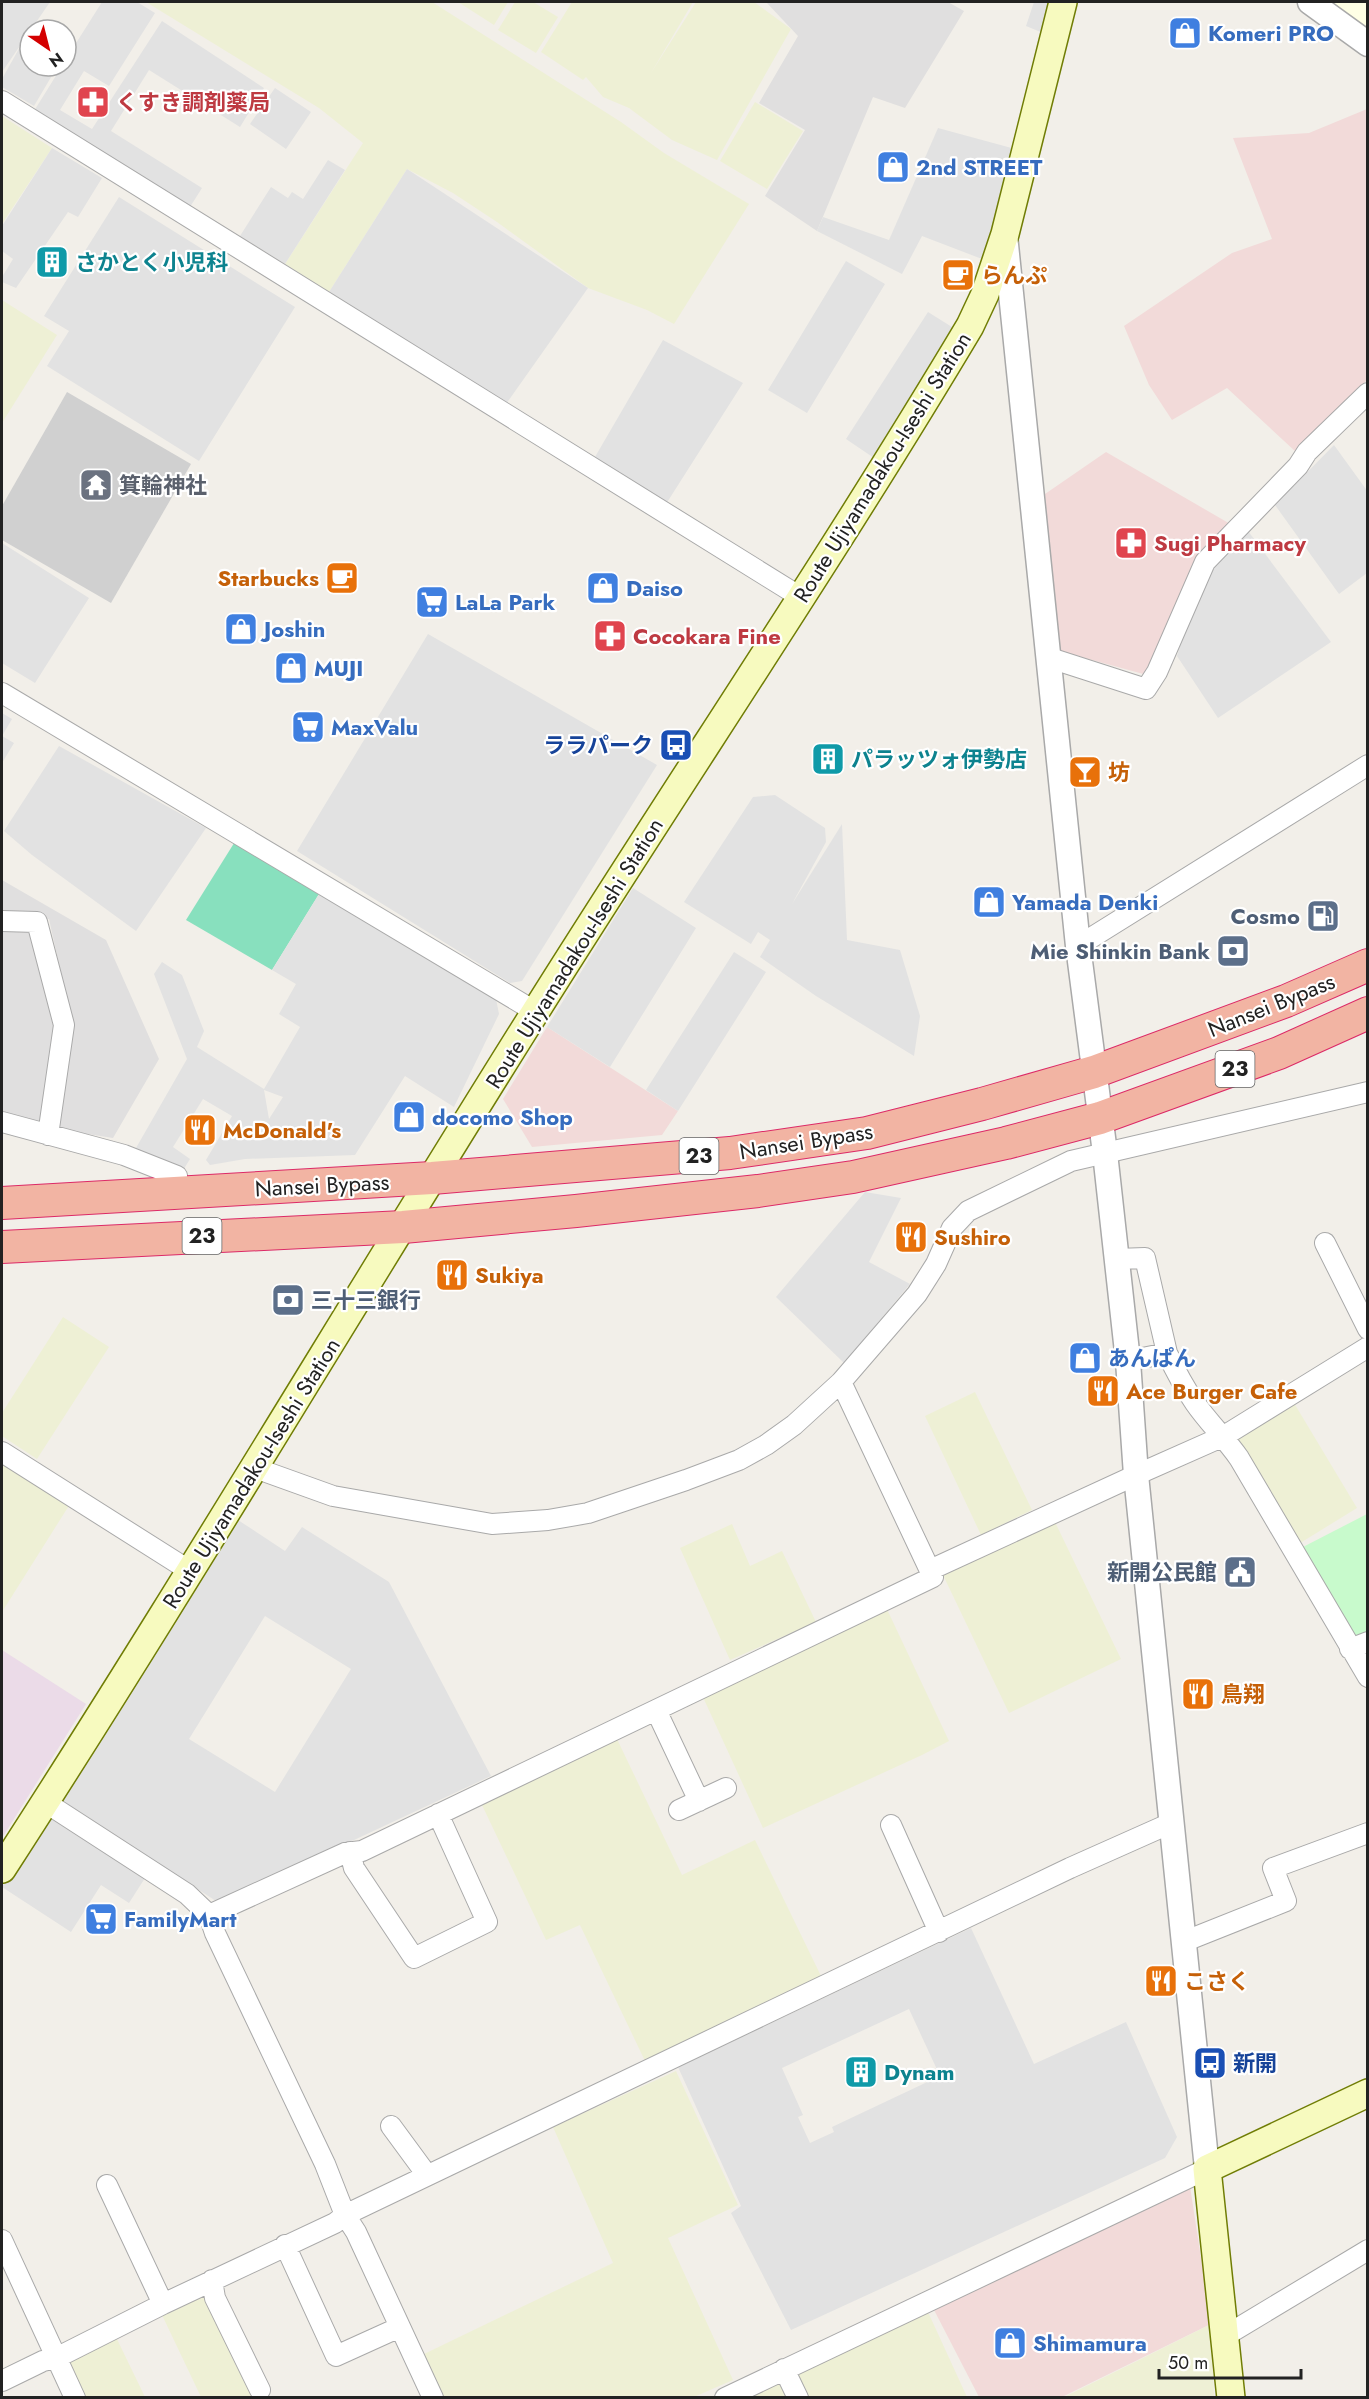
<svg xmlns="http://www.w3.org/2000/svg" width="1369" height="2399" font-family="Jost,'Noto Sans JP',sans-serif">
	<rect width="100%" height="100%" fill="#f2efe9"/>
	<path fill="#e0dfdf" d="M766,2H948L964,11L905,108L873,97L817,231L765,196L805,130L759,103L798,36Z
		M2,880L106,940L159,1059L113,1138L56,1129L72,1023L49,919L2,917Z
		M2,929H33L58,1028L42,1125L2,1115Z"/>
	<path fill="#f2dad9" d="M1367,109V380L1296,452L1227,388L1172,420L1149,385L1124,326L1232,253L1272,239L1233,138L1309,133Z
		M1106,452L1232,525L1147,675L1059,651L1045,494Z
		M547,1027L678,1111L662,1135L532,1147L503,1099Z
		M1190,2186L1211,2324L1062,2397H979L933,2308Z"/>
	<path fill="#ebdbe8" d="M2,1650L86,1704L2,1838Z"/>
	<path fill="#ffffe5" d="M1326,2H1367V31Z"/>
	<path fill="#d0d0d0" d="M67,392L191,464L111,603L2,540V506Z"/>
	<path fill="#eef0d5" d="M146,2H432L621,122L664,153L749,204L674,324L647,310L588,288L497,222L453,193L407,169L329,292L285,264L363,143L319,108Z
		M458,2H508L494,25Z
		M515,2H533L558,17L536,53L498,30Z
		M572,2H693L651,73L696,2H754L791,29L717,160L672,140L629,108L603,97L586,77L583,80L541,52Z
		M755,102L803,131L767,189L720,161Z
		M2,116L52,148L2,224Z
		M2,300L57,335L2,423Z
		M63,1317L109,1347L37,1459L2,1436V1413Z
		M975,1392L1032,1510L981,1535L925,1416Z
		M1294,1403L1357,1508L1297,1545L1237,1440Z
		M2,1460L70,1504L2,1612Z
		M1055,1522L1121,1659L1009,1713L943,1575Z
		M732,1524L750,1566L782,1551L816,1622L730,1660L680,1548Z
		M885,1605L949,1741L922,1755L763,1828L702,1695Z
		M617,1739L682,1875L755,1840L821,1976L645,2061L580,1925L546,1940L482,1805Z
		M676,2071L738,2205L668,2238L733,2380L694,2397H442L422,2355L613,2263L553,2127Z
		M204,2293L255,2397H201L162,2315Z
		M928,2312L967,2397H807L797,2375Z
		M1211,2324L1214,2397L1062,2398L1127,2366Z
		M115,2335L145,2397H82L67,2364L70,2357Z
		M780,2382L787,2398H746Z"/>
	<path fill="#c8facc" d="M1367,1514V1632L1354,1638L1303,1547Z"/>
	<path fill="#88e0be" d="M236,840L319,894L272,970L186,920Z"/>
	<path fill="#e2e2e2" fill-rule="evenodd" d="M2,2H50L2,72Z
		M102,2H137L155,13L109,86L84,71L60,110L92,129L162,21L264,88L240,127L149,70L111,131L202,188L190,207L86,141L34,111L62,66H66V59Z
		M1034,2H1049L1043,33L1026,26Z
		M21,45L30,50V66L57,67L34,106L2,87V79Z
		M275,88L311,112L286,149L250,124Z
		M938,128L1019,150L982,259L922,236L902,274L817,231L823,217L889,240Z
		M52,148L102,178L78,217L68,212L16,288L2,282V277L13,259L2,251V226Z
		M328,160L345,170L285,264L240,236L271,187L288,198L292,192L303,199Z
		M407,169L588,288L506,404L329,292Z
		M119,197L295,307L199,461L47,366L69,331L44,316Z
		M846,261L885,284L807,413L768,390Z
		M928,312L960,332L877,460L846,439Z
		M663,340L743,383L666,504L595,457Z
		M1334,445L1368,492L1367,573L1339,594L1275,505Z
		M1248,531L1331,642L1218,718L1177,656L1195,596L1217,563Z
		M2,543L89,598L35,683L2,663Z
		M428,634L657,765L522,981L510,983L297,851Z
		M2,713L12,719L2,736L14,743L2,763Z
		M59,746L206,828L136,931L32,855L4,831Z
		M775,795L825,828L826,842L792,904L842,824L847,940L900,950L920,1016L914,1056L816,996L760,957L770,940L758,932L751,944L684,902L753,797Z
		M633,888L696,928L610,1067L547,1027Z
		M319,894L496,999L499,1014L454,1107L405,1076L355,1155L245,1159L210,1165L206,1160L232,1116L203,1099L173,1147L190,1159L182,1172L136,1148L187,1059L154,974L162,962L182,975L204,1031L197,1047L264,1089L300,1027L279,1014L296,984L272,970ZM264,1090L283,1097L269,1119Z
		M734,952L766,972L678,1111L646,1090Z
		M865,1192L901,1198L869,1262L910,1284L844,1363L776,1297Z
		M238,1520L285,1551L302,1527L389,1582L491,1776L219,1903L57,1797ZM265,1616L351,1669L275,1792L189,1739Z
		M48,1816L145,1878L129,1903L101,1885L71,1932L2,1887Z
		M971,1928L1034,2064L1126,2022L1177,2137L1165,2158L791,2330L731,2213L741,2206L678,2067ZM909,2009L940,2076L832,2127L834,2132L810,2143L798,2117L803,2115L782,2068Z"/>
	<g fill="none" stroke-linecap="round" stroke-linejoin="round">
		<g stroke="#a9a9a9" stroke-width="22">
			<path id="minor" d="M2,101L802,598
				M1050,658L1146,689L1157,672L1205,562L1298,466L1307,452L1368,393
				M2,693L536,1012
				M2,921L37,922L64,1025L48,1135
				M1078,946L1368,765
				M2,1122L124,1155L177,1176
				M1325,1243L1368,1329
				M1117,1259L1145,1258L1167,1353
				M1128,1361L1167,1353C1175,1370 1184,1387 1195,1403C1208,1422 1226,1439 1239,1458L1368,1677
				M2,1452L190,1571
				M255,1468L333,1496L492,1524L548,1520L588,1513L686,1480L739,1460L766,1445L794,1425L841,1382L917,1294L936,1264L952,1228L968,1211L1071,1161L1368,1092
				M930,1570L1136,1475L1224,1436L1368,1347
				M1350,1649L1368,1642
				M656,1710L699,1801
				M45,1802L187,1894L209,1915L215,1933L325,2164L345,2215L356,2232L433,2398
				M679,1810L726,1788
				M891,1825L939,1932
				M350,1852L354,1868L414,1958L487,1922L438,1814
				M209,1915L345,1853L362,1851L933,1577L841,1382
				M1183,1942L1286,1901L1273,1868L1368,1833
				M391,2126L427,2175
				M107,2185L163,2304
				M2,2240L75,2398
				M285,2245L336,2356L400,2327
				M212,2280L215,2298L260,2390
				M1225,2336L1368,2250
				M784,2369L798,2398
				M2,2381L43,2361L56,2358L163,2304L335,2223L345,2215L1070,1868L1171,1823
				M725,2398L1207,2169"/>
		</g>
		<g stroke="#a9a9a9" stroke-width="27">
			<path id="tertiary" d="M1310,2L1368,44
				M1005,235L1078,946L1105,1153L1128,1361L1136,1475L1207,2169"/>
		</g>
		<g stroke="#707d05" stroke-width="30">
			<path id="secondary" d="M2,1869C184,1588 355,1299 534,1014C678,784 831,559 970,326L985,294L1005,234L1063,2
				M1231,2398L1207,2169L1368,2093"/>
		</g>
		<g stroke="#dc2a67" stroke-width="34">
			<path id="trunk" d="M2,1203L432,1178L730,1153L867,1133L982,1104L1094,1072L1286,1001L1368,965
				M2,1247L403,1227L576,1211L758,1191L853,1177L1006,1143L1100,1118L1279,1053L1368,1013"/>
		</g>
		<use href="#minor" stroke="#fff" stroke-width="20"/>
		<use href="#tertiary" stroke="#fff" stroke-width="24"/>
		<use href="#secondary" stroke="#f7fabf" stroke-width="27"/>
		<use href="#trunk" stroke="#f2b4a3" stroke-width="32"/>
	</g>
	<defs>
		<g id="shop-square" transform="scale(1.725)"><rect x="-9" y="-9" width="18" height="18" rx="4" fill="#3f7fe0" stroke="#fff"/><path d="M-5-2.5h2.3a2.7 3.5 0 0 1 5.4 0H5L5.5 6h-11ZM-1.5-2.5h3a1.5 2.3 0 0 0-3 0Z" fill="#fff"/></g>
		<g id="pharmacy-square" transform="scale(1.725)"><rect x="-9" y="-9" width="18" height="18" rx="4" fill="#e0444e" stroke="#fff"/><path d="M-2-6h4v4h4v4h-4v4h-4v-4h-4v-4h4Z" fill="#fff"/></g>
		<g id="building-square" transform="scale(1.725)"><rect x="-9" y="-9" width="18" height="18" rx="4" fill="#0f9aa8" stroke="#fff"/><path d="M-4-6H4V6H1V3H-1V6H-4ZM-2.5-4.3h1.7v1.8h-1.7ZM.8-4.3h1.7v1.8H.8ZM-2.5-1h1.7V.8h-1.7ZM.8-1h1.7V.8H.8Z" fill="#fff"/></g>
		<g id="cafe-square" transform="scale(1.725)"><rect x="-9" y="-9" width="18" height="18" rx="4" fill="#e8710a" stroke="#fff"/><path d="M-5.5-4.5H6V0H3Q3 3.5 0 3.5H-2.5Q-5.5 3.5-5.5 0ZM3-3.2v2h1.7v-2ZM-6 4.5H4V6H-6Z" fill="#fff"/></g>
		<g id="temple-square" transform="scale(1.725)"><rect x="-9" y="-9" width="18" height="18" rx="4" fill="#6b7280" stroke="#fff"/><path d="M0-6L5-2H3V0L6.5 2.5H4V6H1.5V3h-3V6H-4V2.5H-6.5L-3 0V-2H-5Z" fill="#fff"/></g>
		<g id="supermarket-square" transform="scale(1.725)"><rect x="-9" y="-9" width="18" height="18" rx="4" fill="#3f7fe0" stroke="#fff"/><path d="M-6-5.5h2.5l.6 2H6L4.5 2H-2.5L-4.4-4H-6ZM-1.5 3.2a1.3 1.3 0 1 0 .1 0ZM3 3.2a1.3 1.3 0 1 0 .1 0Z" fill="#fff"/></g>
		<g id="bus-square" transform="scale(1.725)"><rect x="-9" y="-9" width="18" height="18" rx="4" fill="#1a4fb4" stroke="#fff"/><path d="M-5-6H5V4H4V6H2V4H-2V6H-4V4H-5ZM-3.5-4V0h7V-4ZM-3.5 1.2v1.5H-2V1.2ZM2 1.2v1.5H3.5V1.2Z" fill="#fff"/></g>
		<g id="bar-square" transform="scale(1.725)"><rect x="-9" y="-9" width="18" height="18" rx="4" fill="#e8710a" stroke="#fff"/><path d="M-6-5H6L.8 .8V4.5H3.5V6h-7V4.5H-.8V.8Z" fill="#fff"/></g>
		<g id="fuel-square" transform="scale(1.725)"><rect x="-9" y="-9" width="18" height="18" rx="4" fill="#5c6f8a" stroke="#fff"/><path d="M-5.5-6h7V0h2V4h1.3V-2.5L3-4.5l.8-.8L6-3V5H2.5V1h-1V6h-7ZM-4.2-4.7v3.2H.2V-4.7Z" fill="#fff"/></g>
		<g id="bank-square" transform="scale(1.725)"><rect x="-9" y="-9" width="18" height="18" rx="4" fill="#5c6f8a" stroke="#fff"/><path d="M-6-4H6V4H-6ZM0-2.3a2.3 2.3 0 1 0 0 4.6a2.3 2.3 0 1 0 0-4.6Z" fill="#fff"/></g>
		<g id="restaurant-square" transform="scale(1.725)"><rect x="-9" y="-9" width="18" height="18" rx="4" fill="#e8710a" stroke="#fff"/><path d="M-5-6h1v4h1v-4h1v4h1v-4h1v5L-1.5 .5V6h-2V.5L-5-1ZM5-6V6H3V1.5H1.5Q1.5-4 5-6Z" fill="#fff"/></g>
		<g id="civic-square" transform="scale(1.725)"><rect x="-9" y="-9" width="18" height="18" rx="4" fill="#5c6f8a" stroke="#fff"/><path d="M-.6-6.5H3V-4.5H.6V-3L4-1V1h2V6H-6V1h2V-1L-.6-3ZM-1.2 2.5V6h2.4V2.5Z" fill="#fff"/></g>
	</defs>
	<g fill-rule="evenodd">
		<use href="#shop-square" x="1185" y="33"/>
		<use href="#pharmacy-square" x="93" y="102"/>
		<use href="#shop-square" x="893" y="167"/>
		<use href="#building-square" x="52" y="262"/>
		<use href="#cafe-square" x="958" y="275"/>
		<use href="#temple-square" x="96" y="485"/>
		<use href="#pharmacy-square" x="1131" y="543"/>
		<use href="#cafe-square" x="342" y="578"/>
		<use href="#shop-square" x="603" y="588"/>
		<use href="#supermarket-square" x="432" y="602"/>
		<use href="#shop-square" x="241" y="629"/>
		<use href="#pharmacy-square" x="610" y="636"/>
		<use href="#shop-square" x="291" y="668"/>
		<use href="#supermarket-square" x="308" y="727"/>
		<use href="#bus-square" x="676" y="745"/>
		<use href="#building-square" x="828" y="759"/>
		<use href="#bar-square" x="1085" y="772"/>
		<use href="#shop-square" x="989" y="902"/>
		<use href="#fuel-square" x="1323" y="916"/>
		<use href="#bank-square" x="1233" y="951"/>
		<use href="#shop-square" x="409" y="1117"/>
		<use href="#restaurant-square" x="200" y="1130"/>
		<use href="#restaurant-square" x="911" y="1237"/>
		<use href="#restaurant-square" x="452" y="1275"/>
		<use href="#bank-square" x="288" y="1300"/>
		<use href="#shop-square" x="1085" y="1358"/>
		<use href="#restaurant-square" x="1103" y="1391"/>
		<use href="#civic-square" x="1240" y="1572"/>
		<use href="#restaurant-square" x="1198" y="1694"/>
		<use href="#supermarket-square" x="101" y="1919"/>
		<use href="#restaurant-square" x="1161" y="1981"/>
		<use href="#bus-square" x="1210" y="2063"/>
		<use href="#building-square" x="861" y="2072"/>
		<use href="#shop-square" x="1010" y="2343"/>
	</g>
	<g text-anchor="middle" stroke-width="4.5" stroke-linejoin="round" paint-order="stroke">
		<g fill="#fff" stroke="#646464" stroke-width="1.5">
			<rect x="1215.5" y="1051" width="39" height="36" rx="4.5"/>
			<rect x="679.5" y="1138" width="39" height="36" rx="4.5"/>
			<rect x="182.5" y="1218" width="39" height="36" rx="4.5"/>
		</g>
		<g font-size="21" font-weight="bold" fill="#222">
			<text x="1235" y="1076">23</text>
			<text x="699" y="1163">23</text>
			<text x="202" y="1243">23</text>
		</g>
		<g font-size="22" font-weight="bold" fill="#366cbe" stroke="#fff" text-anchor="start">
			<text x="1208" y="41">Komeri PRO</text>
			<text x="916" y="175">2nd STREET</text>
			<text x="626" y="596">Daiso</text>
			<text x="455" y="610">LaLa Park</text>
			<text x="264" y="637">Joshin</text>
			<text x="314" y="676">MUJI</text>
			<text x="331" y="735">MaxValu</text>
			<text x="1012" y="910">Yamada Denki</text>
			<text x="432" y="1125">docomo Shop</text>
			<text x="1108" y="1366">あんぱん</text>
			<text x="124" y="1927">FamilyMart</text>
			<text x="1033" y="2351">Shimamura</text>
		</g>
		<g font-size="22" font-weight="bold" fill="#be3a42" stroke="#fff" text-anchor="start">
			<text x="116" y="110">くすき調剤薬局</text>
			<text x="1154" y="551">Sugi Pharmacy</text>
			<text x="633" y="644">Cocokara Fine</text>
		</g>
		<g font-size="22" font-weight="bold" fill="#0d838f" stroke="#fff" text-anchor="start">
			<text x="75" y="270">さかとく小児科</text>
			<text x="851" y="767">パラッツォ伊勢店</text>
			<text x="884" y="2080">Dynam</text>
		</g>
		<g font-size="22" font-weight="bold" fill="#c56008" stroke="#fff" text-anchor="start">
			<text x="981" y="283">らんぷ</text>
			<text x="319" y="586" text-anchor="end">Starbucks</text>
			<text x="1108" y="780">坊</text>
			<text x="223" y="1138">McDonald's</text>
			<text x="934" y="1245">Sushiro</text>
			<text x="475" y="1283">Sukiya</text>
			<text x="1126" y="1399">Ace Burger Cafe</text>
			<text x="1221" y="1702">鳥翔</text>
			<text x="1184" y="1989">こさく</text>
		</g>
		<g font-size="22" fill="#222" stroke="#fff">
			<text transform="translate(882 467) rotate(-58)" y="8">Route Ujiyamadakou-Iseshi Station</text>
			<text transform="translate(574 953) rotate(-58)" y="8">Route Ujiyamadakou-Iseshi Station</text>
			<text transform="translate(1271 1005) rotate(-22)" y="8">Nansei Bypass</text>
			<text transform="translate(806 1141) rotate(-9)" y="8">Nansei Bypass</text>
			<text transform="translate(322 1185) rotate(-3)" y="8">Nansei Bypass</text>
			<text transform="translate(251 1473) rotate(-58)" y="8">Route Ujiyamadakou-Iseshi Station</text>
		</g>
		<g font-size="22" font-weight="bold" fill="#5b616d" stroke="#fff" text-anchor="start">
			<text x="119" y="493">箕輪神社</text>
		</g>
		<g font-size="22" font-weight="bold" fill="#164399" stroke="#fff" text-anchor="end">
			<text x="653" y="753">ララパーク</text>
			<text x="1233" y="2071" text-anchor="start">新開</text>
		</g>
		<g font-size="22" font-weight="bold" fill="#4e5e75" stroke="#fff" text-anchor="end">
			<text x="1300" y="924">Cosmo</text>
			<text x="1210" y="959">Mie Shinkin Bank</text>
			<text x="311" y="1308" text-anchor="start">三十三銀行</text>
			<text x="1217" y="1580">新開公民館</text>
		</g>
	</g>
	<rect width="1369" height="2399" fill="none" stroke="#222222" stroke-width="6"/>
	<g transform="translate(48 48) rotate(145)"><circle r="28" fill="#ffffff" stroke="#a7a7a7" stroke-width="1.5"/>
	<path d="M0-4.5L10 22L0 15L-10 22Z" fill="#d40000"/>
	<text y="-9" font-size="16" font-weight="bold" text-anchor="middle" fill="#222222">N</text>
	</g>
	<path d="M1159 2369v9h142v-9" fill="none" stroke="#222222" stroke-width="3"/>
	<text x="1168" y="2369" font-size="18" fill="#222222" stroke="#ffffff" stroke-width="4.5" paint-order="stroke">50 m</text>
</svg>
